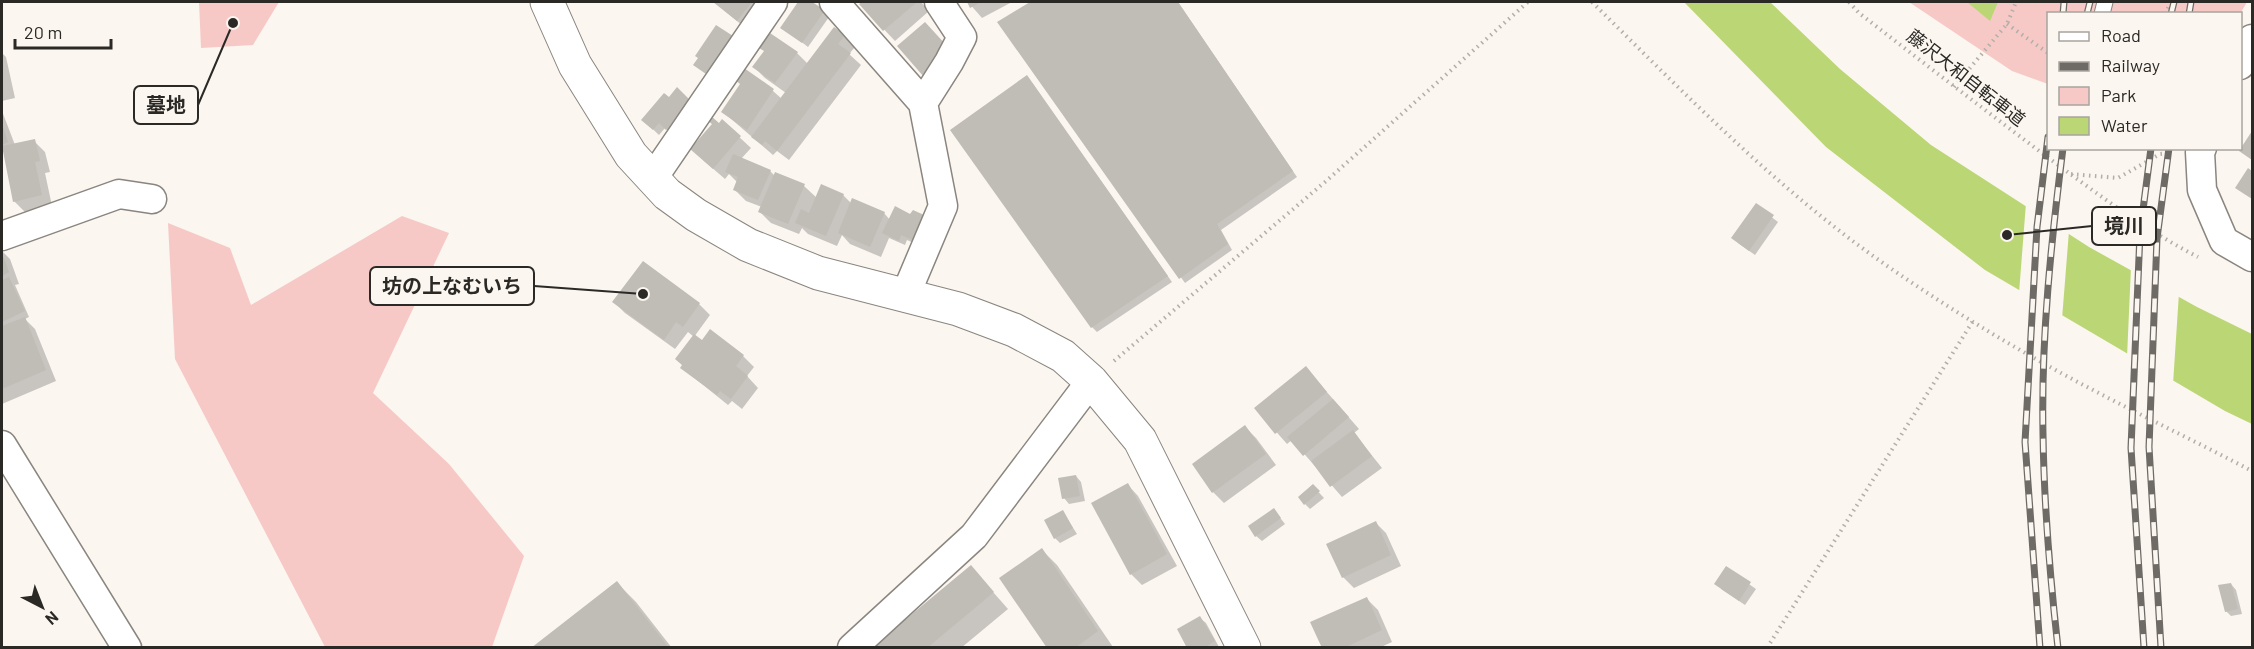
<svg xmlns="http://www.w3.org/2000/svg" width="2254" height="649" font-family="Barlow,'Noto Sans JP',sans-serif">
	<rect width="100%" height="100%" fill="#fbf6ef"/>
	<path fill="#f6c9c7" d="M199,2H279L253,45L201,48Z
		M1909,2H2247L2240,14H2048V84L2012,71Z
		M402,216L449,233L373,393L449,464L524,556L492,647H325L175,359L168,223L230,248L251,305Z"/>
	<path fill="#bbd675" d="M1684,2H1770L1840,69L1931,145L2089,247L2197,307L2252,334V424L2225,411L1985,270L1826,147Z
		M1967,2H1998L1990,21Z"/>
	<path fill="#fbf6ef" d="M2026,203L2069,231L2062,319L2019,293Z
		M2131,267L2179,293L2173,384L2127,357Z"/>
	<path fill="#0003" d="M714,2H763L749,31Z
		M800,2H810L829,17L808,47L782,27Z
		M865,2H921L929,11L895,41L861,5Z
		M968,2H1012L982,18Z
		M1033,2H1178L1297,177L1221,230L1232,250L1185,283L999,23Z
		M844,36L855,47L849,54L861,65L789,160L777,151L773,155L723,112L742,84L744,71L773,91L782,99L786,93L765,78L754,67L797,53L808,64Z
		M2,53L6,57L15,98L2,101Z
		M1032,83L1172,282L1097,332L1092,327Z
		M669,99L696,107L672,134L665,128L659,135L643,120Z
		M2,111L15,145L34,141L45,152L50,172L45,173L52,206L25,212L14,201L4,152L2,150Z
		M722,121L751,148L741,159L770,171L775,176L804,186L817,198L843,195L852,204L884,213L890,220L911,216L923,217L918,245L907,240L905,245L889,238L881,257L850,244L842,235L837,246L808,234L802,228L799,234L771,223L760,212L762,207L746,201L735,190L737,182L729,174L725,179L703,160Z
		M1756,205L1778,222L1755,255L1738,243Z
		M2,251L10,259L19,284L15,285L29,317L25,319L35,329L56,381L2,404V328L4,327L2,324Z
		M614,302L699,304L710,315L694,337L702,342L743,356L754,367L747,376L758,388L742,409L732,401L728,405L682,368L694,337L688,332L675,349L625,313Z
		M1306,368L1359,429L1354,433L1382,468L1342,497L1292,440L1287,444L1256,409Z
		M1245,427L1256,438L1276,465L1224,503L1213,492Z
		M1076,476L1081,482L1085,501L1069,504L1064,498Z
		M1128,485L1138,496L1177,566L1142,585L1131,574Z
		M1313,486L1324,498L1310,509L1305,504Z
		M1274,510L1285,524L1262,541L1256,536Z
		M1063,512L1077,534L1060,543L1055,538Z
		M1375,522L1386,533L1401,566L1354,588L1343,577Z
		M1042,550L1057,565L1113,647L1049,648Z
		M971,567L1008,609L961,648H873Z
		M1726,568L1756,589L1745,605L1721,589Z
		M617,583L636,602L672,648H533Z
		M2231,584L2236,590L2242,614L2231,616L2226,611Z
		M1367,599L1378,610L1392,642L1379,648H1323Z
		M1200,618L1206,623L1219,647L1189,648Z"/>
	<path fill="#bfbdb6" d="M713,2H752L737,21Z
		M798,2H812L825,10L802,43L780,28Z
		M862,2H917L883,31L859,4Z
		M967,2H981L970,8Z
		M1030,2H1178L1293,171L1217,224L1228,244L1179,279L997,22Z
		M925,22L947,46L924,77L897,46Z
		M716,25L733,36L706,74L693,65L698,58L695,56Z
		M834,27L845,35L838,44L851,53L777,151L765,141L762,145L751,137Z
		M770,33L798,52L775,83L752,67L764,51L759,48Z
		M744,68L774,89L747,130L721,112L740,84L735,80Z
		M1027,75L1168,276L1091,328L950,130Z
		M677,87L691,101L666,130L659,123L653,130L641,120L664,93L669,97Z
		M711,116L719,123L722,119L741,136L713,169L690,149L712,124L708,121Z
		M2,124L8,142L2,145Z
		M2252,131V160L2239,151Z
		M35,139L40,161L35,162L42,195L13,202L2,146Z
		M733,154L771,170L758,200L733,190L738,177L725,172Z
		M2248,168L2252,171V199L2235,188Z
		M775,172L805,184L788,224L758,212Z
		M821,184L844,194L826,236L795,223L801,209L809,213Z
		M852,198L885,212L870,247L838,233Z
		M1756,203L1774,215L1749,251L1731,238Z
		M895,206L910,214L913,210L924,215L912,240L901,235L899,241L882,233Z
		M2,253L9,272L2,276Z
		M643,261L700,303L683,327L676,322L664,340L612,302Z
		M9,277L25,311L2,322V280Z
		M25,317L46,370L2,389V326Z
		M710,329L744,355L736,366L748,376L731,399L720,391L717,395L680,368L682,365L675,359L694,334L702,340Z
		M1306,366L1327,392L1275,434L1254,408Z
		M1333,399L1349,417L1303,456L1287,437Z
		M1245,425L1266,454L1212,493L1192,464Z
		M1353,430L1372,456L1330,487L1311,461Z
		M1076,475L1080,496L1062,499L1058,478Z
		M1128,483L1167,554L1130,575L1091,503Z
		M1313,484L1320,491L1304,505L1298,497Z
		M1274,508L1281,518L1255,537L1248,526Z
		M1063,510L1073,528L1054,539L1044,520Z
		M1376,521L1391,555L1342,578L1326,544Z
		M1042,548L1098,631L1075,648H1047L999,578Z
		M971,565L994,592L927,648H871Z
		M1726,566L1751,582L1739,601L1714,584Z
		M617,581L669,648H531Z
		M2231,583L2238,609L2225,612L2218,585Z
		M1367,597L1382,630L1344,648H1322L1310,622Z
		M1200,616L1215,641L1204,648H1187L1177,629Z"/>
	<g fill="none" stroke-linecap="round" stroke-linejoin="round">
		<g stroke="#8a857f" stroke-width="17">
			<path id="service" d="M2102,14L2105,2"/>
		</g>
		<g stroke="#8a857f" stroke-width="31">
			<path id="minor" d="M834,2L923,103
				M2240,65L2252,39
				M2202,148L2200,152L2202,190L2224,241L2252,257
				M653,178L773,2
				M2,236L119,194L152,199
				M905,296L943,206L923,103L949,62L962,37L939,2
				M2,445L127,648
				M852,648L974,536L1091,381"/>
		</g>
		<g stroke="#8a857f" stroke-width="35">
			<path id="tertiary" d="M547,2L575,65L631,155L667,194L696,215L748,245L818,273L958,309L1014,330L1063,356L1091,381L1140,440L1244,648"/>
		</g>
		<path stroke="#b2aea8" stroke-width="4" stroke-dasharray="1.5 4.5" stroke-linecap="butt" d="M1592,2C1688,97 1784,196 1896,272C1959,315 2024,354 2091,389C2144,417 2199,443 2252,471
			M1849,2L1859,13C1925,64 1991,115 2058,165C2103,198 2149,232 2198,257
			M2165,14L2171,2
			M2007,24L2048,53
			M1954,87L2007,24L2016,2
			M2071,174L2118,178L2160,154L2171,153
			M1114,361L1325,182L1528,2
			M1767,648L1973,321"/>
		<use href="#service" stroke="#fff" stroke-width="15"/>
		<use href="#minor" stroke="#fff" stroke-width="28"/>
		<use href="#tertiary" stroke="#fff" stroke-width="33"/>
		<g stroke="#6e6b67" stroke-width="7">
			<path id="rail" d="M2063,14L2064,2
				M2087,14L2090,2
				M2171,14L2174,2
				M2189,14L2191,2
				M2040,648L2025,442L2037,227L2048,137
				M2058,648C2050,577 2044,505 2043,434C2041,339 2051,243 2063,148
				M2144,648L2131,448L2140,233L2151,148
				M2161,648L2149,447L2157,238L2169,148"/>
		</g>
		<use href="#rail" stroke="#fbf6ef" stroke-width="4.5" stroke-dasharray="14" stroke-linecap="butt"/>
	</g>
	<g text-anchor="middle" stroke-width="4.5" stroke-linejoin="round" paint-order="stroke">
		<g font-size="18" fill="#2b2926" stroke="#fbf6ef">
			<text transform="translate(1966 78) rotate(38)" y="6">藤沢大和自転車道</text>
		</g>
	</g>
	<path fill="none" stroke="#2b2926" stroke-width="2" d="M233 23L198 105M2007 235L2092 226M643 294L534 286"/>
	<g fill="#2b2926" stroke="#fbf6ef" stroke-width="2">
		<circle cx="233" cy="23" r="6"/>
		<circle cx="2007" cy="235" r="6"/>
		<circle cx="643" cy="294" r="6"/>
	</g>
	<g fill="#fbf6ef" stroke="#2b2926" stroke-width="2">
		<rect x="134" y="86" width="64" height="38" rx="6"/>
		<rect x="2092" y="207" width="64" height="38" rx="6"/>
		<rect x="370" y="267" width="164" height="38" rx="6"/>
	</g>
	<g font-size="20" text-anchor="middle" font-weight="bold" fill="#2b2926">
		<text x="166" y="112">墓地</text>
		<text x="2124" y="233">境川</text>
		<text x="452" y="293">坊の上なむいち</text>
	</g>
	<rect width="2254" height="649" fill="none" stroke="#2b2926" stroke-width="6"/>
	<rect x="2047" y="12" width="195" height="138" fill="#fbf6ef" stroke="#a8a49f" stroke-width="1.5"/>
	<rect x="2059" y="32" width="30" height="9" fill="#ffffff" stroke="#a8a49f" stroke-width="1.5"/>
	<text x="2101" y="42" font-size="18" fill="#2b2926">Road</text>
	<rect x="2059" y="62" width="30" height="9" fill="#6e6b67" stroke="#a8a49f" stroke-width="1.5"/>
	<text x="2101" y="72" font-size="18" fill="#2b2926">Railway</text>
	<rect x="2059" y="87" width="30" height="18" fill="#f6c9c7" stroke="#a8a49f" stroke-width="1.5"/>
	<text x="2101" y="102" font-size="18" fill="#2b2926">Park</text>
	<rect x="2059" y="117" width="30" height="18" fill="#bbd675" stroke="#a8a49f" stroke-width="1.5"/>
	<text x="2101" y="132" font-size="18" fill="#2b2926">Water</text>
	<g transform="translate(42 607) rotate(138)" stroke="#fbf6ef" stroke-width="4.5" paint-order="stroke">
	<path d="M0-4.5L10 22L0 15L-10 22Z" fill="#2b2926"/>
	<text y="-9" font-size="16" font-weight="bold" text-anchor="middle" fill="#2b2926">N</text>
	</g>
	<path d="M15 39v9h96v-9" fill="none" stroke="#2b2926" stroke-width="3"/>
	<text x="24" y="39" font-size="18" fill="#2b2926" stroke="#fbf6ef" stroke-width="4.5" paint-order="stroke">20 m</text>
</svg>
